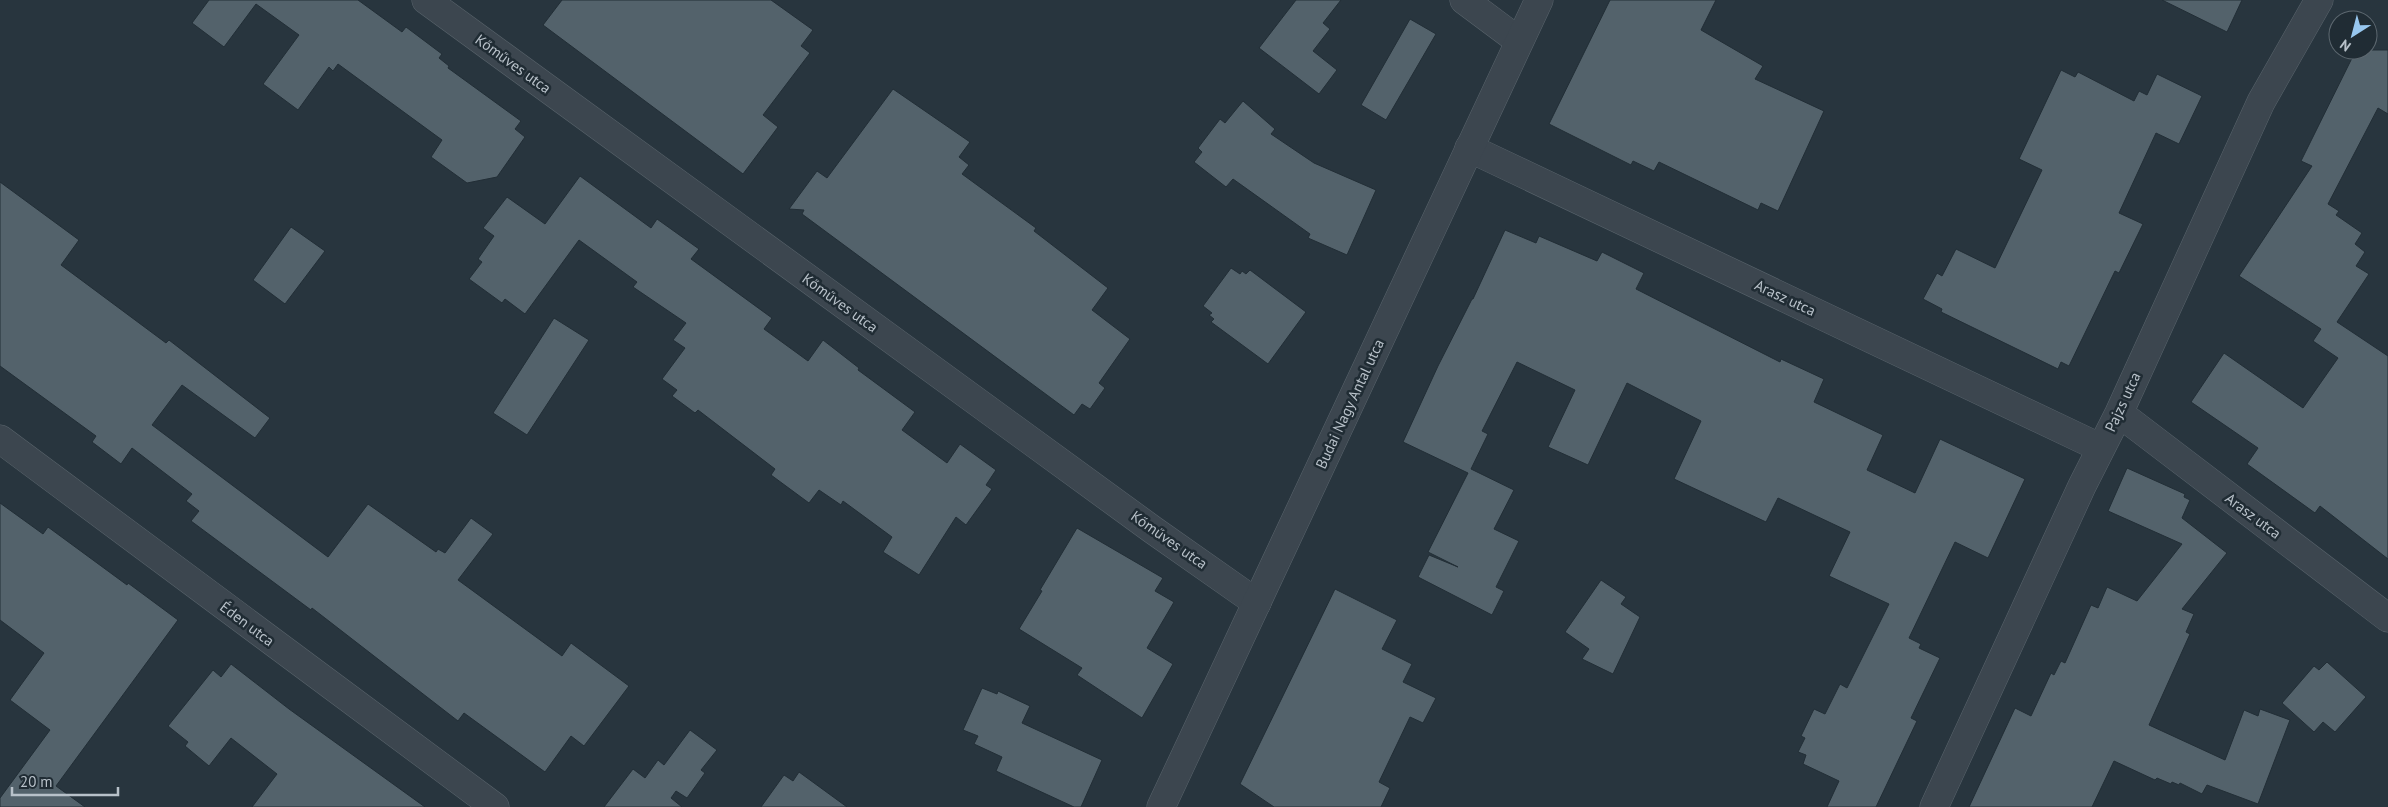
<svg xmlns="http://www.w3.org/2000/svg" width="2388" height="807" font-family="'PT Sans',sans-serif">
	<rect width="100%" height="100%" fill="#28353e"/>
	<path fill="#53626b" stroke="#222e36" d="M209,0H358L402,32L406,27L442,54L439,58L449,66L448,68L521,121L515,129L525,137L497,177L467,183L431,157L442,140L338,64L333,71L329,67L298,110L263,84L299,35L256,4L224,47L192,23Z
		M562,0H771L813,30L801,46L810,53L763,115L778,127L743,174L543,25Z
		M1296,0H1341L1323,23L1330,29L1313,51L1337,70L1319,94L1259,48Z
		M1610,0H1716L1701,30L1763,66L1755,79L1824,111L1778,211L1761,203L1758,210L1659,162L1654,171L1633,161L1631,165L1549,124Z
		M2162,0H2242L2227,32Z
		M1410,19L1436,34L1386,120L1361,105Z
		M2356,50H2388V114L2378,108L2328,204L2339,211L2336,215L2362,233L2355,244L2365,252L2356,266L2369,274L2337,322L2388,356V559L2320,506L2315,513L2247,464L2258,448L2191,402L2224,353L2303,408L2338,358L2313,341L2321,329L2239,276L2312,166L2301,161Z
		M2061,70L2075,77L2078,72L2134,101L2139,91L2147,95L2157,74L2202,96L2179,144L2156,133L2119,213L2143,224L2119,273L2115,271L2069,366L2061,362L2058,369L1941,312L1942,309L1923,299L1937,273L1942,276L1956,249L1995,268L2042,170L2019,159Z
		M893,89L970,142L959,157L969,165L962,174L1036,228L1034,231L1108,288L1092,310L1130,339L1099,383L1105,388L1090,409L1082,404L1074,415L802,214L804,210L789,209L817,171L827,178Z
		M1243,101L1275,129L1271,134L1314,163L1376,190L1347,255L1308,238L1310,234L1233,179L1226,187L1194,162L1202,152L1198,148L1220,119L1225,123Z
		M580,176L651,228L657,219L699,249L691,259L772,318L764,329L808,361L823,340L859,368L858,370L915,412L902,430L947,463L960,444L996,470L986,485L992,489L966,525L956,517L919,575L883,552L892,537L843,501L841,505L819,490L809,503L771,475L775,469L698,410L695,413L672,396L677,390L662,379L685,348L673,340L686,323L633,287L637,282L579,240L525,314L505,299L502,303L469,279L482,262L478,259L494,236L483,228L507,197L545,224Z
		M0,182L79,240L61,265L166,343L169,340L270,418L255,438L182,385L152,425L328,557L368,504L436,552L438,549L445,553L471,518L493,534L458,580L562,656L571,643L629,686L584,746L571,736L545,772L464,713L458,721L312,608L311,610L191,521L199,511L186,501L192,494L132,448L121,464L92,442L96,436L0,366Z
		M291,227L325,251L285,304L253,280Z
		M1505,230L1536,243L1539,236L1597,261L1602,252L1644,273L1636,289L1780,362L1781,359L1824,379L1814,402L1883,435L1867,470L1915,493L1940,439L2025,479L1988,558L1955,542L1909,638L1921,644L1919,648L1940,658L1911,718L1917,721L1876,807H1827L1839,781L1803,764L1806,755L1798,752L1805,738L1801,736L1814,709L1825,714L1840,684L1847,688L1889,604L1829,576L1850,532L1778,498L1766,522L1674,479L1701,421L1627,383L1588,465L1548,447L1575,390L1517,362L1482,431L1488,434L1471,469L1514,490L1494,529L1519,541L1496,587L1504,591L1492,615L1418,577L1429,555L1458,567L1428,552L1468,473L1403,442L1438,366L1472,299H1473Z
		M1231,268L1240,274L1242,271L1246,274L1250,270L1306,312L1268,364L1211,322L1214,319L1209,315L1212,313L1203,306Z
		M554,318L589,340L527,435L493,413Z
		M2127,468L2185,494L2184,497L2190,500L2182,518L2227,553L2182,609L2194,614L2186,632L2190,634L2149,725L2225,760L2244,710L2258,716L2260,709L2290,720L2258,804L2207,785L2202,794L2180,783L2179,785L2172,782L2171,784L2157,778L2155,780L2114,761L2092,807H1969L2015,708L2031,716L2051,673L2054,675L2061,661L2065,663L2091,605L2098,608L2107,587L2137,601L2182,544L2108,511Z
		M0,503L43,534L48,527L127,585L128,583L178,620L56,786L85,807H0V798L50,730L10,700L44,653L0,620Z
		M1077,528L1163,578L1155,591L1174,602L1147,648L1173,664L1142,718L1077,675L1082,668L1019,629L1042,591L1040,590Z
		M1601,580L1626,597L1621,604L1640,617L1613,674L1582,659L1589,649L1565,632Z
		M1335,589L1397,620L1382,649L1412,664L1403,682L1436,698L1423,723L1410,717L1379,782L1390,788L1381,807H1274L1240,784Z
		M2327,662L2366,697L2335,732L2323,722L2314,732L2282,703L2314,666L2319,670Z
		M231,664L289,709L425,807H252L277,774L231,738L209,766L185,746L188,742L168,726L213,670L221,677Z
		M982,688L997,694L998,691L1030,706L1022,723L1102,760L1081,807H1074L996,771L1002,757L974,744L978,736L963,730Z
		M690,730L717,750L701,770L705,773L687,798L676,791L671,798L682,807H604L633,769L645,778L658,760L664,765Z
		M799,772L847,807H761L784,775L793,781Z"/>
	<g fill="none" stroke-linecap="round" stroke-linejoin="round">
		<g stroke="#59646c" stroke-width="29">
			<path id="minor" d="M426,0L1153,530L1257,603
				M1464,0L1519,41
				M1469,148L2101,448
				M2119,413L2388,618
				M0,439L495,807
				M1934,807L2082,486L2119,413L2261,102L2319,0"/>
		</g>
		<g stroke="#59646c" stroke-width="29">
			<path id="tertiary" d="M1161,807L1539,0"/>
		</g>
		<use href="#minor" stroke="#3c464f" stroke-width="28"/>
		<use href="#tertiary" stroke="#3c464f" stroke-width="28"/>
	</g>
	<g text-anchor="middle" stroke-width="5" stroke-linejoin="round" paint-order="stroke">
		<g font-size="15" fill="#b8c1c9" stroke="#202c34">
			<text transform="translate(513 64) rotate(36)" y="5">Kőműves utca</text>
			<text transform="translate(1785 298) rotate(25)" y="5">Arasz utca</text>
			<text transform="translate(840 303) rotate(36)" y="5">Kőműves utca</text>
			<text transform="translate(2123 402) rotate(-65)" y="5">Pajzs utca</text>
			<text transform="translate(1350 404) rotate(-65)" y="5">Budai Nagy Antal utca</text>
			<text transform="translate(2253 516) rotate(37)" y="5">Arasz utca</text>
			<text transform="translate(1169 540) rotate(35)" y="5">Kőműves utca</text>
			<text transform="translate(247 624) rotate(37)" y="5">Éden utca</text>
		</g>
	</g>
	<g transform="translate(2353 35) rotate(216)"><circle r="24" fill="#202c34" stroke="#5d6870"/>
	<path d="M0-4L9 19L0 12L-9 19Z" fill="#97c7ef"/>
	<text y="-8" font-size="14" font-weight="bold" text-anchor="middle" fill="#b8c1c9">N</text>
	</g>
	<path d="M12 787v8h106v-8" fill="none" stroke="#b8c1c9" stroke-width="2.5"/>
	<text x="20" y="787" font-size="15" fill="#b8c1c9" stroke="#202c34" stroke-width="4" paint-order="stroke">20 m</text>
</svg>
